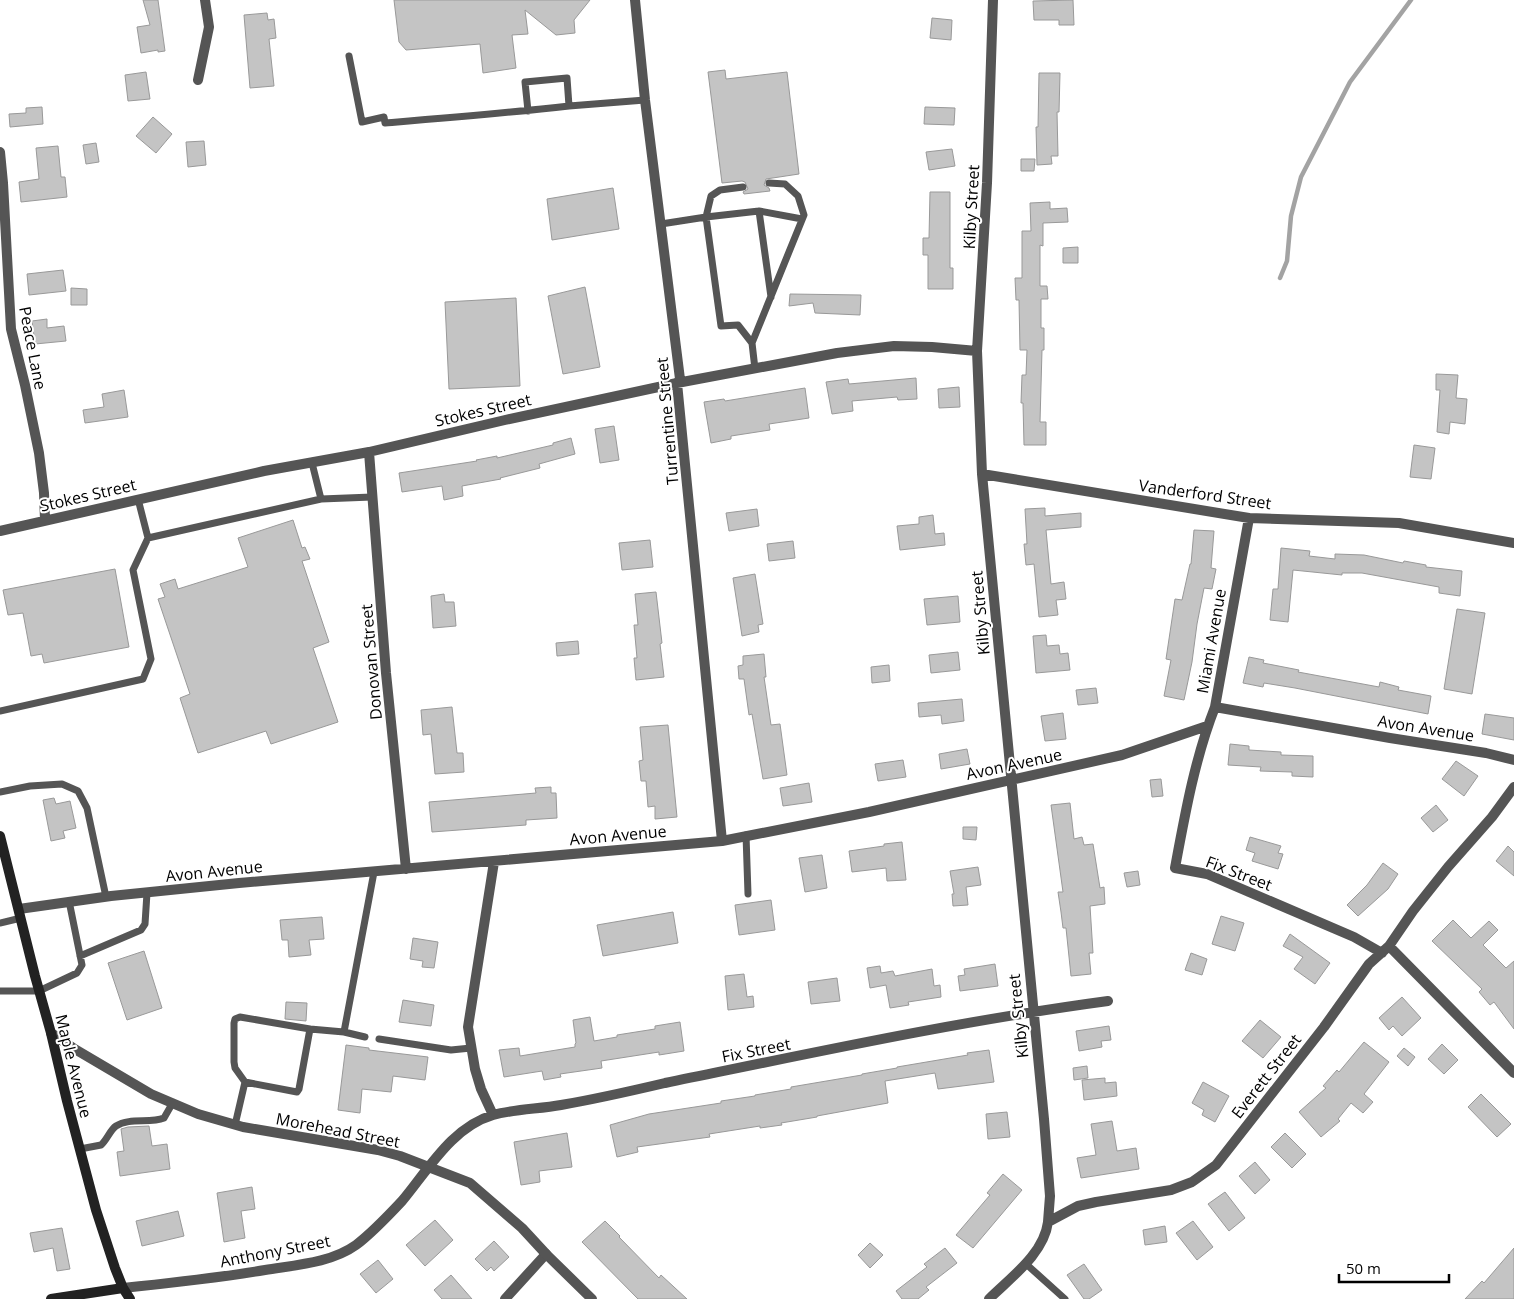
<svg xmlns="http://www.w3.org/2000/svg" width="1514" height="1299" font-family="'Open Sans',sans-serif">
	<rect width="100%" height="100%" fill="#fff"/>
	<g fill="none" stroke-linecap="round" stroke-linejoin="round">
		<path stroke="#a3a3a3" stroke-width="4.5" d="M1280,278L1287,261L1291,216L1301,177L1350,82L1411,0"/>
	</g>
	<path fill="#c4c4c4" stroke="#999" d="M143,0H158L165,51L158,52V50L141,53L137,27L150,25Z
		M394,0H590L574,20L575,33L556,35L525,10L528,34L512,35L516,68L483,73L480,44L406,50L399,42Z
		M1073,0L1074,25H1059V20H1034L1033,1Z
		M267,13L268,20L274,19L276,38L269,39L274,86L250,88L244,15Z
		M932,18L952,20L951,40L930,38Z
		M725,70L726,79L787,72L799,174L766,179L764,185L769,188L770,191L744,194L743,192L748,189L745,182L742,181L722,183L708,72Z
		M146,72L150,99L128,101L125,75Z
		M1039,73H1060L1059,112H1057L1058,156H1051L1052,164L1037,165L1036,127H1038Z
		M42,107L43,124L10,127L9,114L26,113V108Z
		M925,107L955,108L954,125L924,124Z
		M153,117L172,134L156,153L136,136Z
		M204,141L206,165L188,167L186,142Z
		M96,143L99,162L86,164L83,145Z
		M58,146L61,177H65L67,197L21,202L19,182L39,179L36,148Z
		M952,149L955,166L929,170L926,152Z
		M1021,159H1035L1034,171H1021Z
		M613,188L619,229L552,240L547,199Z
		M930,192H950V268H953V289H928V255H923V238H929Z
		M1050,202V209L1067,208L1068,222L1043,223V246L1040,245V286H1047L1048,299H1041V328H1044V350H1042L1040,422H1046V445H1024L1023,403H1021L1022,375H1026L1027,350H1020L1019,300H1016L1015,278H1022V231H1031L1030,203Z
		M1078,247V263H1063V248Z
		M63,270L66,291L29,295L27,274Z
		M585,287L600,367L563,374L548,296Z
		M71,288L87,289V305H71Z
		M790,294L861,295L860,315L815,313L813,303L789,306Z
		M516,298L520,386L449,389L445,302Z
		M47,319V328L64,326L66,341L35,344L32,321Z
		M1436,374L1458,375L1456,398L1467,399L1465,424L1450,422L1449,434L1437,432L1440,390H1436Z
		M916,378L917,399L898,400L897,397L852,401L853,411L832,414L826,382L848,379L849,384Z
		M959,387L960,407L939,408L938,389Z
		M805,388L809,418L769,424L770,430L731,436V439L711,443L704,402L724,399L725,401Z
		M124,390L128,417L85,423L83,410L104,407L102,394Z
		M614,426L619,460L600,463L595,429Z
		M571,438L575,454L539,464L540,468L500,478L501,479L462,486L463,496L444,500L442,486L402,492L399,473L477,461L476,460L497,456V458L553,445V443Z
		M1414,445L1435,448L1431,479L1410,477Z
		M1045,508V516L1081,513V527L1046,530L1051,584L1064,582L1066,599L1056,600L1058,615L1039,617L1034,564L1026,565L1024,544H1027L1025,509Z
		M757,509L759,526L729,531L726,513Z
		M933,515L935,534L944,533L945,545L900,550L897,526L919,524V517Z
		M293,520L302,548L305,547L310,559L302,561L329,642L313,648L338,722L271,744L266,731L198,753L180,698L190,694L158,599L165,597L160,584L175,579L178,589L248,567L238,538Z
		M1194,530L1214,531L1211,568L1216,569L1212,589L1204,588L1197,624L1192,662L1184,700L1164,696L1171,660L1166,659L1175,599L1182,600L1190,564H1191Z
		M650,540L653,567L622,570L619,543Z
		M793,541L795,558L769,561L767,544Z
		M1281,548L1310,551L1309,556L1335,559V554L1364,555L1403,563L1404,561L1426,565V567L1462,571L1460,596L1439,593V587L1362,573H1342V575L1293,570L1288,622L1270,620L1273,589H1278Z
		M115,569L129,647L44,663L42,654L31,656L23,613L8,615L3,590Z
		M755,574L763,624L758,625L759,632L742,636L733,578Z
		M656,592L662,643L660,644L664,677L636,680L634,658H637L634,625H638L635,594Z
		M444,594L445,602H454L456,626L433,628L431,596Z
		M958,596L960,622L927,625L924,599Z
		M1457,609L1485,613L1472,694L1444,689Z
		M1046,635L1047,646L1059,645L1060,654L1068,653L1070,670L1036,673L1033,636Z
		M578,641L579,654L557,656L556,643Z
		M958,652L960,670L931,673L929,655Z
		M764,654L766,677H764L771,725L780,724L787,775L763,779L752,714L749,715L744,679H739L738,666L743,665V656Z
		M1249,657L1264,660L1263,663L1299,670L1298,672L1379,687L1380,682L1399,687L1398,690L1431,696L1428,714L1295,688L1264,683L1263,687L1243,683Z
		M889,665L890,681L872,683L871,667Z
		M1096,688L1098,703L1078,705L1076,690Z
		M962,699L964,721L942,724L941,715L919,717L918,703Z
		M452,707L457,753H463L464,772L435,774L431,734L423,735L421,710Z
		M1063,713L1066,739L1045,741L1041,716Z
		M1485,714L1514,718V740L1482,734Z
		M668,725L677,817L655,819V806L648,807L646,781H641L639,761L643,760L640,727Z
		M1230,744L1249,746V750L1281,752V755L1313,756V777L1292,776V772L1260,771L1261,767L1228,765Z
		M967,749L970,764L941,769L939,754Z
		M903,760L906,777L878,781L875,764Z
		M1456,761L1478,776L1464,796L1442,779Z
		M1161,779L1163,796L1152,797L1150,780Z
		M809,783L812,802L783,806L780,788Z
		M551,787V793H556L557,818L526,820V825L432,832L429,802L536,793L535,788Z
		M54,798L56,804L70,801L76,828L63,831L65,838L51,841L43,800Z
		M1070,803L1074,839L1082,837L1084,845L1093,844L1100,888L1104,887L1105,904L1090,906L1093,953H1089L1091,974L1071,976L1066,928H1063L1061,912L1058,892H1063L1051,805Z
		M1436,805L1448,820L1433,832L1421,818Z
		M963,827H977L976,840L963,839Z
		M1250,837L1281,846L1278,853L1283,854L1278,869L1252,861L1255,853L1246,850Z
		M902,842L906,880L887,881L886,868L852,872L849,851L884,846V844Z
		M1508,846L1514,852V876L1496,861Z
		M822,855L827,888L805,892L799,858Z
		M1383,863L1398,874L1388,889L1358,916L1347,905L1367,885Z
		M978,867L981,885L966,887L968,905L953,906L952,894H954L950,871Z
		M1138,871L1140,885L1127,887L1124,873Z
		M771,900L775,930L739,935L735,905Z
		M673,912L678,943L603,956L597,925Z
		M1221,916L1244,923L1235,951L1212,944Z
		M322,917L324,939L309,940L311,955L289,957L288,940H282L280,920Z
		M1453,920L1471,938L1489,921L1498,930L1483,945L1506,968L1514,961V1029L1494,1002L1490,1005L1479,992L1482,989L1432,941Z
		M1290,934L1330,963L1315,984L1294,969L1303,957L1283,946Z
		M413,938L438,942L434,968L422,967L423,961L410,959Z
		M144,951L162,1008L127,1020L108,963Z
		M1191,953L1207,959L1202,975L1185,970Z
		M995,964L998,986L960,991L958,976L965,975L964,969Z
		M880,966L881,973L893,971L895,976L932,969L934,986L940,985L941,997L908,1002L909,1005L890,1008L886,985L870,988L867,968Z
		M744,974L747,997L753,996L754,1007L728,1010L725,976Z
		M837,978L840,1001L811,1004L808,982Z
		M1402,997L1421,1018L1402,1036L1393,1026L1389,1030L1379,1018Z
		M403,1000L434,1005L431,1026L399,1022Z
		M286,1002L307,1003L306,1021L285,1019Z
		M590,1017L594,1041L617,1037V1035L655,1029V1026L680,1022L684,1051L659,1055V1052L601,1061L602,1068L560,1074L561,1077L544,1080L542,1071L504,1077L499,1050L519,1048L520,1056L575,1047V1044L576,1043L573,1020Z
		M1260,1020L1281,1037L1263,1058L1242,1041Z
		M1109,1026L1111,1040L1101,1041L1102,1047L1079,1051L1076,1031Z
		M1364,1042L1389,1062L1364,1094L1373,1102L1363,1113L1351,1103L1338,1119L1340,1121L1321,1137L1299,1112L1326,1088L1323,1086L1337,1070L1339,1072Z
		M1442,1044L1458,1060L1444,1074L1428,1059Z
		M346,1045L369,1048V1050L428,1057L425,1080L393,1076L391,1092L362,1089L360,1113L338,1110Z
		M1404,1048L1415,1057L1408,1066L1397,1056Z
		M989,1050L994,1082L938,1089L935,1073L885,1081L888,1103L817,1116V1117L781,1123L782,1125L760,1128V1126L709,1134L710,1137L637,1147L638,1152L617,1157L610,1125L649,1114L721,1103V1101L755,1096V1095L791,1089V1087L862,1075V1074L897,1068V1067L968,1055L967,1053Z
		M1087,1066L1088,1078L1074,1080L1073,1068Z
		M1105,1078V1083L1116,1082L1117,1096L1084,1100L1082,1080Z
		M1203,1082L1229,1096L1215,1122L1202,1115L1204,1110L1192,1103Z
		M1481,1094L1511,1124L1497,1137L1468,1107Z
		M1007,1112L1010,1137L988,1139L986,1114Z
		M1112,1121L1117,1151L1136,1148L1139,1169L1081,1178L1077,1158L1096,1155L1091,1124Z
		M149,1126L152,1146L167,1144L170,1169L120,1176L117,1152L124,1151L121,1129L128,1127Z
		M567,1133L572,1167L539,1171L540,1182L521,1185L514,1142Z
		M1285,1133L1306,1154L1292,1168L1271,1147Z
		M1255,1162L1270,1180L1255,1194L1239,1176Z
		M1003,1174L1022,1190L973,1248L956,1235L990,1195L987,1193Z
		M252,1187L255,1209L241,1211L245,1238L224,1242L217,1193Z
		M1225,1192L1245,1218L1229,1231L1208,1204Z
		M178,1211L184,1236L142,1246L136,1221Z
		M435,1220L453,1240L425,1266L406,1245Z
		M605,1221L620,1236L619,1237L659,1278L661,1275L687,1299H638L582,1242Z
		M1193,1221L1213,1247L1197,1260L1176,1233Z
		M1165,1226L1167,1242L1145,1245L1143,1230Z
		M62,1228L70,1269L57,1271L53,1248L34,1252L30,1233Z
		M494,1241L509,1257L494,1271L491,1267L487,1271L475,1259Z
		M870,1243L883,1255L870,1268L858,1255Z
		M945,1248L957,1263L926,1287L929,1290L918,1299H902L896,1291L927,1267L924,1264Z
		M1514,1248V1299H1465L1482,1281L1484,1283Z
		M378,1260L393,1279L376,1293L360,1274Z
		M1084,1264L1102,1290L1089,1299H1084L1067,1275Z
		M451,1275L472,1299H442L434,1290Z"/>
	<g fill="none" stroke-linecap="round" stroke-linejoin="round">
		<path stroke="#555" stroke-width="7" d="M349,56L362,122L384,117L385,123C446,118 508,113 569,106L567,78L525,82L528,111
			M569,106L645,100
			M661,224L706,217L711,196L720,190L743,187
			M771,297L759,211L802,219
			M752,343L738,325L721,326L706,217L759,211
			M755,369L752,343L804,215L798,196L785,184L769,183
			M138,499L148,538
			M321,499L372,497
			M0,711L143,679L151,659L133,570L148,538L321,499L312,463
			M0,792L30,786L62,784L78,791L87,808L106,897
			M746,835L748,894
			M0,923L21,918
			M80,956L141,930L145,924L147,893
			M0,991H39L77,973L82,965L69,901
			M365,1037L344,1032L374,872
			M379,1039L451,1050L471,1048
			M245,1082L235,1068L234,1062V1023L235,1019L240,1017L310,1029
			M235,1125L245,1082L297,1092L299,1089L310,1029L344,1032
			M80,1149L101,1145C107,1140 110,1130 116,1126C130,1117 150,1124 164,1118L172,1104
			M1025,1263L1065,1299"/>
		<path stroke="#555" stroke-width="10" d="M635,0L645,100L680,379L677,383L722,841
			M993,0L987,183L977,351L982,474L1044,1119L1050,1196L1048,1222
			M198,80L209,27L205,0
			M0,152L3,183L11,329L25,385L39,453L44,493L45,520
			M369,452L386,673L406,869
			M982,474L1249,518L1399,523L1514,543
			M1249,518L1215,707C1195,758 1185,814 1175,868L1207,874L1354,937L1382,953
			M0,531L264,471L369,452L505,420L677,383L837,353L894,346L932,347L977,351
			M1215,707L1390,738L1486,753L1514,760
			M19,909L111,896L239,883L722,841L869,812L1122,755L1207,726
			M1389,946L1514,1073
			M493,1115L481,1089L475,1069L468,1027L494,862
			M123,1288C171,1283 218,1278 265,1270C295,1265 331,1263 356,1245C372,1233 388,1216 402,1201C428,1170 452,1127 493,1115C515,1109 539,1109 561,1105C596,1099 631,1091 665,1083C812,1053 959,1021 1108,1001
			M505,1299L546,1254
			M989,1299C1010,1278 1044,1254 1048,1222L1078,1206L1096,1202L1171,1190L1192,1182L1216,1165L1324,1027L1369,964L1389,946L1413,911L1448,867L1492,817L1514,787"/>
		<path stroke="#555" stroke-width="10" d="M51,1033L73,1048L151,1094L198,1114L243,1127L378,1150L400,1156L470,1183L522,1228L546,1254L592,1299"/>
		<path stroke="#222" stroke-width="10" d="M0,836L35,976L51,1033L67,1101L96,1210L115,1268L123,1288L130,1299
			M51,1299L123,1288"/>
	</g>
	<g text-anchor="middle" stroke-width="4" stroke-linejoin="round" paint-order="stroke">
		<g font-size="16" fill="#000" stroke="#fff">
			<text transform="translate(971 207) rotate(-87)" y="6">Kilby Street</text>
			<text transform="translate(33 348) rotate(79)" y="6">Peace Lane</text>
			<text transform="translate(483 410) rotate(-13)" y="6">Stokes Street</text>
			<text transform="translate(667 421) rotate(-95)" y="6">Turrentine Street</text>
			<text transform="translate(1205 494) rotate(8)" y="6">Vanderford Street</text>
			<text transform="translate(88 495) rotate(-13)" y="6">Stokes Street</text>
			<text transform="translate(980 613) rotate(-95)" y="6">Kilby Street</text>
			<text transform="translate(1211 641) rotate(-80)" y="6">Miami Avenue</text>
			<text transform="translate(371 662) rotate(-95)" y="6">Donovan Street</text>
			<text transform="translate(1426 728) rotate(9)" y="6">Avon Avenue</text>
			<text transform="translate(1014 764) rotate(-12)" y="6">Avon Avenue</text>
			<text transform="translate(618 835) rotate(-5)" y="6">Avon Avenue</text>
			<text transform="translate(214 871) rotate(-6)" y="6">Avon Avenue</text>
			<text transform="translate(1239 873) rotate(21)" y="6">Fix Street</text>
			<text transform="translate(1018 1016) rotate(-96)" y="6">Kilby Street</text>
			<text transform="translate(756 1050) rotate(-11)" y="6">Fix Street</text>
			<text transform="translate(74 1066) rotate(76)" y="6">Maple Avenue</text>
			<text transform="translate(1266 1076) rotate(-52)" y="6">Everett Street</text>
			<text transform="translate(338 1130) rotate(11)" y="6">Morehead Street</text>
			<text transform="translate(275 1251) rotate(-11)" y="6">Anthony Street</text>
		</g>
	</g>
	<path d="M1339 1274v8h110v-8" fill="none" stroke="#000000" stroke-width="2.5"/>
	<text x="1346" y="1274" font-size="15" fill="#000000" stroke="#ffffff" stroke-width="4" paint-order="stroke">50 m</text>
</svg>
